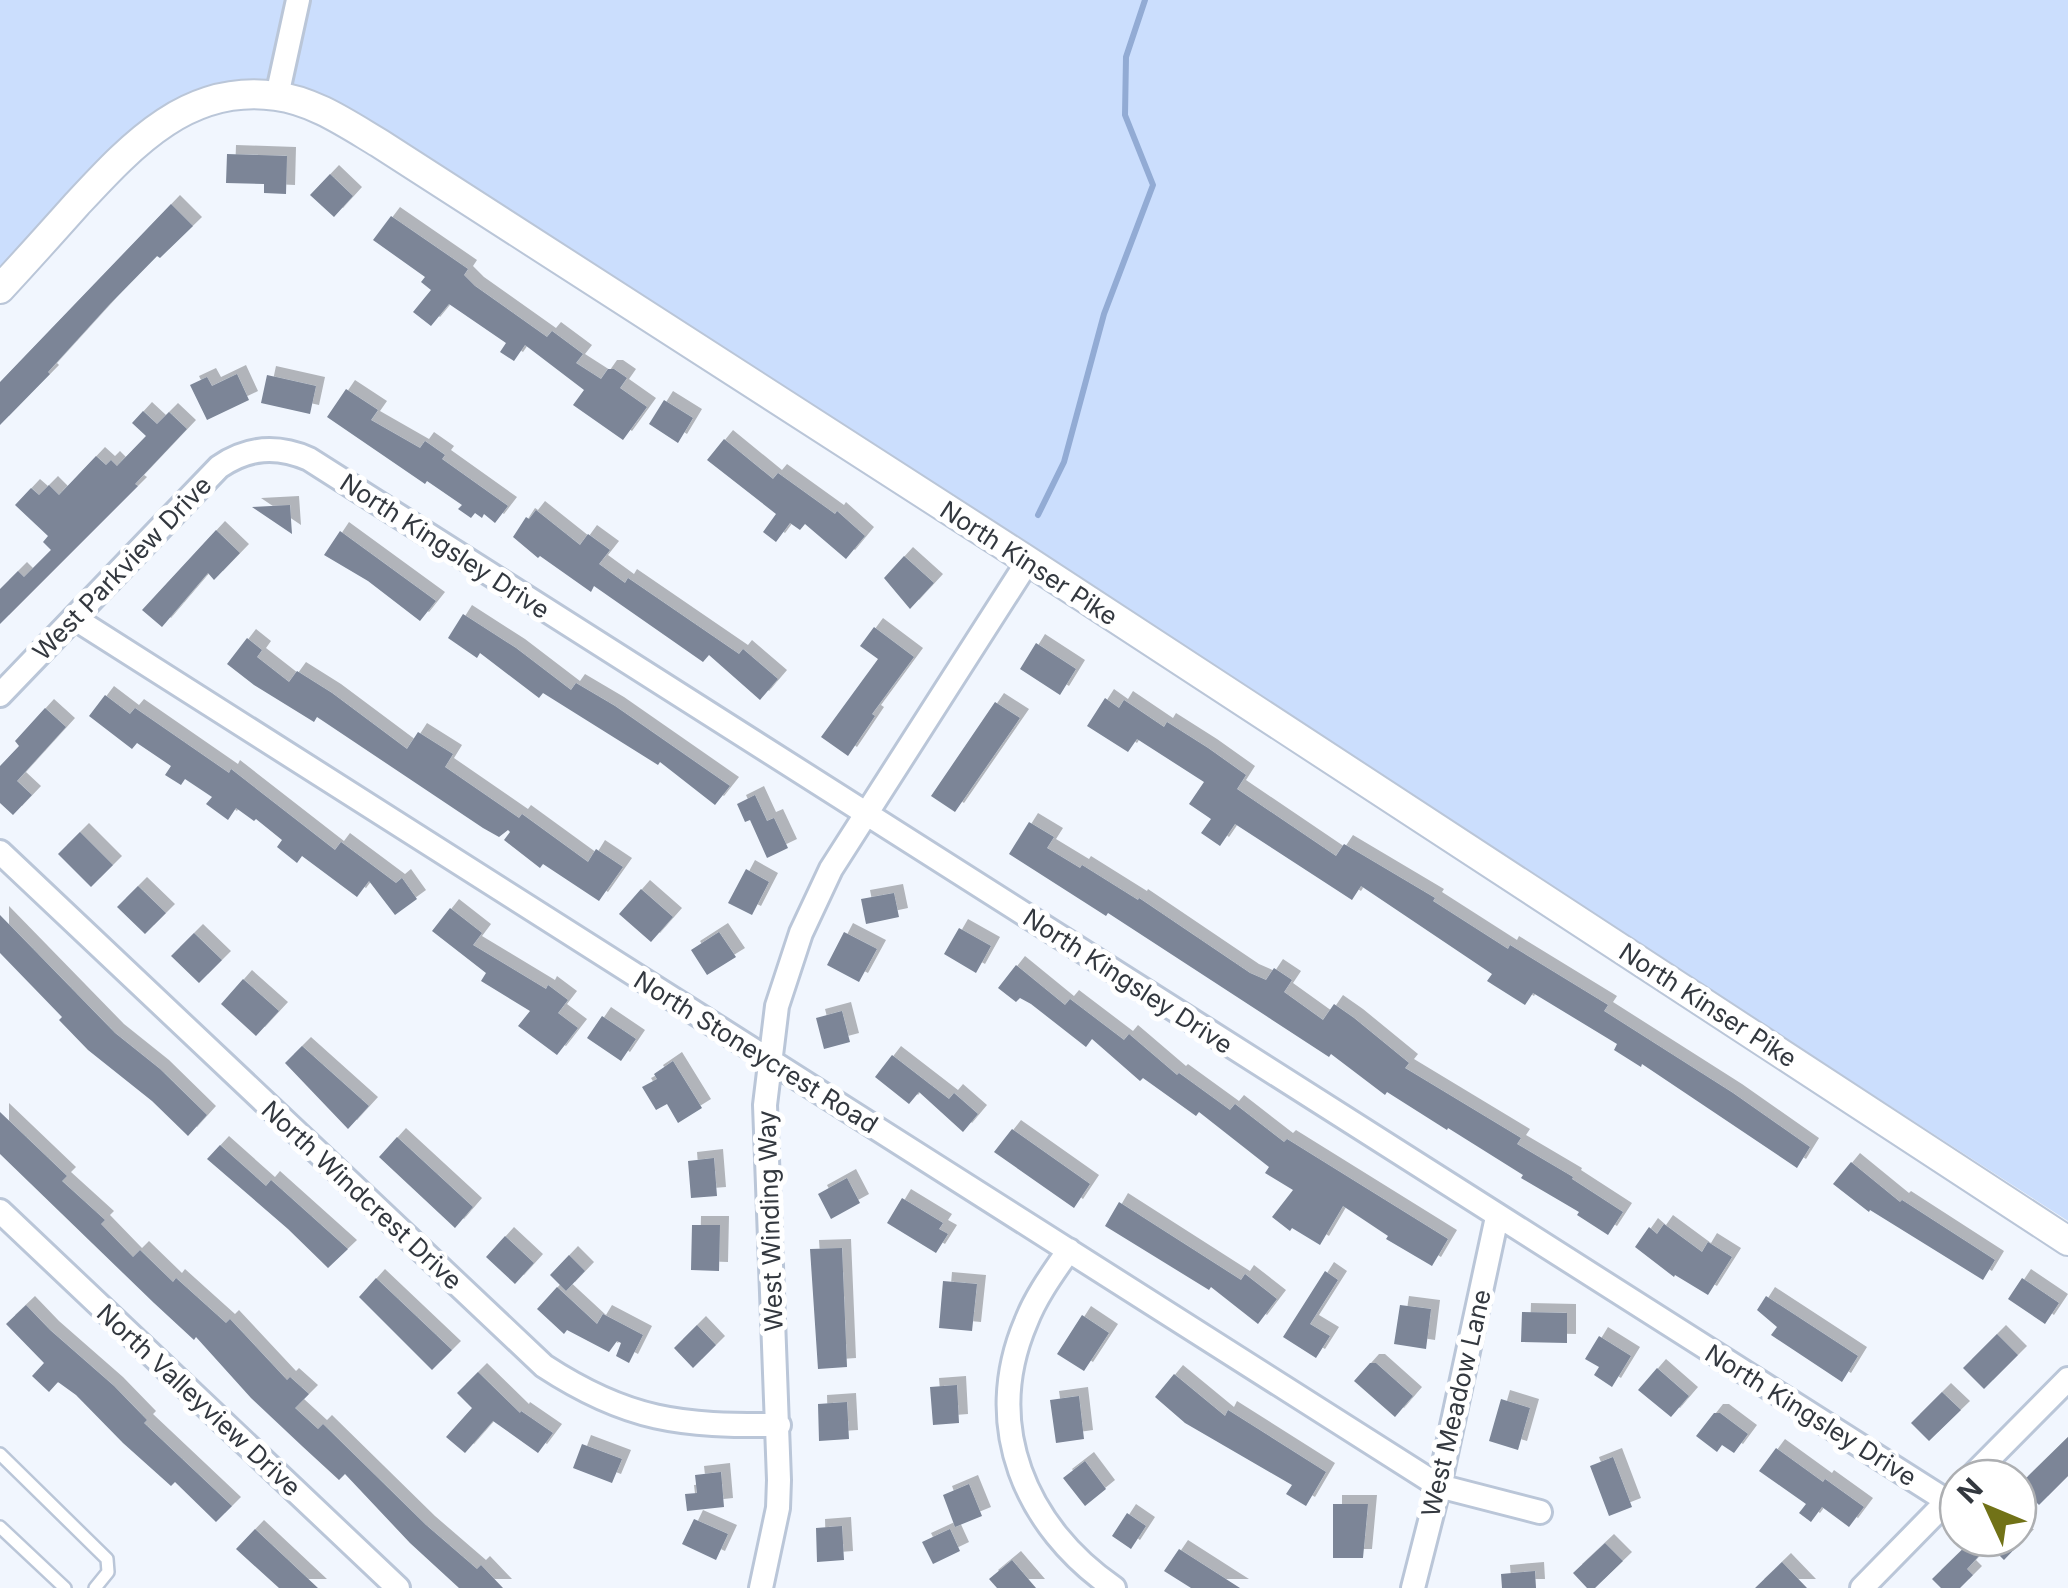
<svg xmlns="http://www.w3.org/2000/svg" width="2068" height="1588" font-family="Inter,sans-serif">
	<defs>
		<filter id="shadow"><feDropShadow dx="9" dy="-9" stdDeviation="0" flood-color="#0004"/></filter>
	</defs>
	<rect width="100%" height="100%" fill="#f1f6fe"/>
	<path fill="#cbdefd" d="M0,0H2068V1221L340,104C301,87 269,80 227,84L0,277Z"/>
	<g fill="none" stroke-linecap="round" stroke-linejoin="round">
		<path stroke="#92abd4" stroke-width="6" d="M1038,515L1064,462L1104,314L1153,185L1125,115L1126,57L1145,0"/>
	</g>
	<path fill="#7b8597" filter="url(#shadow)" d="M227,154L287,156L286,194L264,193V184L226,183Z
		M330,174L353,196L334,217L310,195Z
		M171,204L193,226L160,258L157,256L109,305L48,372L50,374L0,425V382Z
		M391,216L468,269L464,275L475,286L547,337L552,331L583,354L576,363L601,379L608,369H614L627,378L620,388L647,407L623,440L573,405L584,390L525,345L514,361L500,352L506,343L449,304L431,326L413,312L431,290L421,282L425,277L373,240Z
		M237,374L249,400L207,420L190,385L207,377L212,386Z
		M267,375L316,386L310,414L261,403Z
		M346,389L378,410L371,420L420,448L425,441L445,455L442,459L508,506L495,523L484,514L482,518L475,513L471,518L458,509L462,505L427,481L425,484L327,417Z
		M664,400L693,418L678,443L649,424Z
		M143,411L157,424L169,412L187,429L135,484L138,486L0,624V589L18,571L24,577L51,550L43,542L48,536L15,505L31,488L39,495L49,485L59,495L96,456L106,465L111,460L117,466L146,436L132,423Z
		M724,439L773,479L778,473L835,514L837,511L865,536L846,559L805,524L800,530L790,523L776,542L763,532L776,514L707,460Z
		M290,505L292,534L252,507Z
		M536,510L580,545L588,534L610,550L599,564L625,583L628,578L739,654L743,649L778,679L760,700L709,655L703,662L594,586L591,592L540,556L538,558L513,537L526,517L529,519Z
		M216,530L240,553L214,580L208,573L162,627L142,610Z
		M340,531L436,601L420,621L368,581L324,555Z
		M904,556L934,583L910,609L884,578Z
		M463,614L516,648L571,690L576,683L615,706L730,786L715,805L660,762L658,765L543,693L539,698L480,653L477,658L448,638Z
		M874,627L914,657L872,714L875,716L848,756L821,737L878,659L860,646Z
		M247,638L262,650L257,657L289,682L297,671L332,693L407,749L418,732L453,754L445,767L519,818L522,814L588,862L596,849L623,867L599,901L543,864L540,868L504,840L510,832L508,830L499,837L483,828L317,717L314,722L254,685L227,664Z
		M1036,643L1076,669L1060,695L1020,669Z
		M105,695L130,714L135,708L229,773L231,769L335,850L341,842L396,883L402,878L417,899L395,915L369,881L357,897L302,856L297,863L277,847L282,840L256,819L254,821L236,808L228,820L206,804L212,797L185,779L181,785L165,775L171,766L137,743L132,749L89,716Z
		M1105,698L1119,708L1124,700L1164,727L1167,722L1208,748L1246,775L1237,789L1336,856L1344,844L1435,898L1433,901L1508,949L1510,945L1608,1005L1604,1011L1733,1093L1810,1147L1797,1168L1642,1064L1641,1067L1614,1050L1617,1044L1533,993L1525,1005L1487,981L1492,974L1361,886L1352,900L1235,824L1220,846L1201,833L1211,819L1189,804L1204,782L1137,739L1128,752L1087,726Z
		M995,702L1020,718L955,812L931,796Z
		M45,708L66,727L17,781L32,795L13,815L0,803V766L19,746L15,741Z
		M755,795L767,821L774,818L788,848L767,858L750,820L745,822L737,804Z
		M1029,822L1054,837L1047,848L1080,868L1082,865L1138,900L1139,898L1250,973L1266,980L1274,968L1292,980L1284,992L1323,1020L1334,1004L1354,1018L1409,1063L1405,1068L1521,1138L1517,1144L1573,1177L1572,1179L1623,1212L1608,1235L1577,1215L1579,1212L1521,1178L1523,1175L1448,1128L1447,1130L1387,1092L1385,1095L1331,1054L1329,1057L1108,913L1106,916L1009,854Z
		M80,832L113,865L91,887L58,854Z
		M746,869L769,882L752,915L728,903Z
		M138,886L166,913L145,934L117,907Z
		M641,889L673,917L651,942L619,914Z
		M894,893L899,917L866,924L861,899Z
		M450,908L482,933L473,945L546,989L548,985L568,1000L558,1013L578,1028L557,1055L518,1026L530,1011L481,981L486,973L432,931Z
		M0,915L115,1033L160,1069L207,1115L188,1136L152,1101L88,1050L59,1020L62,1017L0,953Z
		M959,928L991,946L976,973L944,954Z
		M719,932L736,957L707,975L691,950Z
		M844,932L877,949L859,982L827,965Z
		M194,933L222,960L199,983L171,956Z
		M1016,965L1065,1005L1070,999L1124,1040L1129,1034L1177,1075L1179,1073L1230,1110L1235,1104L1284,1142L1287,1139L1448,1239L1432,1266L1386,1239L1388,1236L1343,1206L1320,1245L1292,1228L1290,1231L1272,1217L1293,1190L1265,1173L1269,1167L1199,1112L1196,1116L1143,1078L1140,1081L1092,1039L1086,1047L1031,1004L1020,998L1016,1002L998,988Z
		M243,979L279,1011L256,1036L221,1004Z
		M842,1011L850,1042L824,1049L816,1018Z
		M602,1016L636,1039L621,1061L587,1038Z
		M302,1046L369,1106L348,1129L285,1063Z
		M892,1055L949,1099L954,1093L978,1114L963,1132L919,1092L909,1104L875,1077Z
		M673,1061L702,1108L678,1123L667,1104L656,1110L642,1087L657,1079L654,1074Z
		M0,1112L67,1176L62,1181L105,1220L101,1224L133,1257L140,1250L173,1282L176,1278L226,1323L230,1319L287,1380L290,1377L309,1394L295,1408L318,1429L323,1424L426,1525L477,1569L481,1565L503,1588H459L410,1543L345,1474L339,1480L302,1446L251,1398L196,1337L194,1340L154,1303L0,1154Z
		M1012,1129L1090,1184L1074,1208L994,1152Z
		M397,1137L473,1207L455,1228L379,1157Z
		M220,1145L266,1186L271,1180L348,1249L328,1268L288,1229L207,1159Z
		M714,1158L717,1196L691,1198L688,1161Z
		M1851,1162L1900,1202L1902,1200L1995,1260L1983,1280L1870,1210L1869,1212L1833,1184Z
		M847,1178L860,1203L831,1219L818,1194Z
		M902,1198L943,1223L939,1229L948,1234L936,1253L887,1223Z
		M1119,1202L1241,1280L1245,1274L1277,1299L1258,1324L1211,1287L1209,1290L1105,1226Z
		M1664,1224L1702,1252L1708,1242L1732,1257L1708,1295L1675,1275L1674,1277L1635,1247L1649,1227L1657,1234Z
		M692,1225H720L719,1271L691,1270Z
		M505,1236L534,1263L515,1284L486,1257Z
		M842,1248L847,1367L818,1369L810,1249Z
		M569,1255L585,1271L566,1291L550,1275Z
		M1325,1271L1338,1280L1310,1324L1330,1336L1316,1358L1283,1337Z
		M376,1278L452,1350L432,1370L359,1297Z
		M2022,1278L2059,1303L2045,1324L2008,1299Z
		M943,1281L977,1284L972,1331L939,1328Z
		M557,1287L597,1324L603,1314L643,1335L629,1363L616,1356L621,1343L617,1341L609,1352L567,1330L564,1334L537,1309Z
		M1766,1296L1858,1356L1842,1382L1771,1335L1777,1327L1757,1310Z
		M26,1305L50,1330L114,1386L147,1420L144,1423L232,1506L216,1522L175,1482L171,1486L123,1443L76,1395L58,1382L49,1392L32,1376L44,1363L6,1324Z
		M1400,1305L1431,1309L1426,1349L1394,1344Z
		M1522,1312L1567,1313V1343L1521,1342Z
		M1082,1315L1109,1333L1084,1371L1057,1354Z
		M697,1325L716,1345L693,1368L674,1348Z
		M1997,1334L2018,1355L1984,1389L1963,1368Z
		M1599,1336L1631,1356L1612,1387L1594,1375L1599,1367L1585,1359Z
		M1370,1363H1376L1413,1396L1395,1417L1354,1381Z
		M1657,1368L1689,1396L1671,1417L1638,1390Z
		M478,1372L520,1413L521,1411L553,1433L538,1453L493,1421L465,1453L446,1437L472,1408L457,1393Z
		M1174,1374L1225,1416L1228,1410L1326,1472L1306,1506L1286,1494L1292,1485L1185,1423L1155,1397Z
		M957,1385L959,1423L933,1425L930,1387Z
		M1942,1392L1961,1410L1929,1441L1911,1423Z
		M1079,1396L1084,1439L1056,1443L1050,1400Z
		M1501,1399L1530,1408L1518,1450L1489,1441Z
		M847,1402L849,1439L819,1441L818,1404Z
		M1714,1413H1720L1748,1434L1734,1453L1722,1445L1717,1452L1696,1436Z
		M2068,1437V1476L2039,1505L2019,1485Z
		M582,1444L622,1459L612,1483L573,1468Z
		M1776,1448L1823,1482L1825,1479L1864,1507L1849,1527L1822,1507L1811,1522L1799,1513L1806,1504L1759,1471Z
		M1613,1457L1632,1507L1609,1516L1590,1466Z
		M1085,1461L1106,1489L1085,1506L1063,1478Z
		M721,1472L724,1507L687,1511L685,1494L697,1493L695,1475Z
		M969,1484L982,1516L955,1527L943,1495Z
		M1333,1504H1368L1363,1558H1333Z
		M1127,1513L1146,1526L1131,1549L1112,1536Z
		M694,1519L728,1534L716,1560L682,1544Z
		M842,1526L844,1560L817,1562L816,1528Z
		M255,1529L318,1588H279L236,1549Z
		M950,1529L960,1551L933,1564L922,1542Z
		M1974,1538H2025L2004,1560L1989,1545L1967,1569L1973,1575L1960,1588H1941L1932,1579Z
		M1605,1543L1623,1561L1595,1588H1587L1573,1573Z
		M1179,1549L1240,1588H1191L1164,1571Z
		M1012,1560L1036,1588H997L989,1579Z
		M1782,1562L1807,1588H1755Z
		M1535,1571L1536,1588H1502L1501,1574Z"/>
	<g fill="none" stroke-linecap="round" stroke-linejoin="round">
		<g stroke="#bac6d8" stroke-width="16">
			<path id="service" d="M0,1454L107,1559L108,1572L95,1588
				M0,1527L65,1588"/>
		</g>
		<g stroke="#bac6d8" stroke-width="28">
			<path id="minor" d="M277,96L298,0
				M74,618L1439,1486L1540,1512
				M0,695L219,467C248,447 277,445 309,459L1947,1501
				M0,852L544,1366C628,1421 681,1426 779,1425
				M0,1211L398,1588
				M1069,1250C1053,1273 1036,1296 1026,1322C982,1425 1025,1527 1114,1588
				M1970,1478L2068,1379
				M761,1588L778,1508L779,1480L765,1105L777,1006L801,933L831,869L1028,561
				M1413,1588L1439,1486L1497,1217
				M1862,1588L1958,1490"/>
		</g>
		<g stroke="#bac6d8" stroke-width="32">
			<path id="tertiary" d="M0,289C26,261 52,232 77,204C131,146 188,83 276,96C314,101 347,124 379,143L1028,561L2068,1241"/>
		</g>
		<use href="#service" stroke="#fff" stroke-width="11"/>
		<use href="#minor" stroke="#fff" stroke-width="22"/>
		<use href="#tertiary" stroke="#fff" stroke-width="28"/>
	</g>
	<g text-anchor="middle" stroke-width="10" stroke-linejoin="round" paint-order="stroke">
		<g font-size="25" fill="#33383f" stroke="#fff">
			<text transform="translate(445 546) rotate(33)" y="9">North Kingsley Drive</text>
			<text transform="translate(1029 563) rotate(33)" y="9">North Kinser Pike</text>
			<text transform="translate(122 568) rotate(-46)" y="9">West Parkview Drive</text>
			<text transform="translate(1128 981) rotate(33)" y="9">North Kingsley Drive</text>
			<text transform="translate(1708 1005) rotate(33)" y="9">North Kinser Pike</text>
			<text transform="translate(756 1052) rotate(32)" y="9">North Stoneycrest Road</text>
			<text transform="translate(362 1195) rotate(43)" y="9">North Windcrest Drive</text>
			<text transform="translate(770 1221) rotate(-92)" y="9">West Winding Way</text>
			<text transform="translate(199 1400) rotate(43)" y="9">North Valleyview Drive</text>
			<text transform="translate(1456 1403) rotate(-77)" y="9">West Meadow Lane</text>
			<text transform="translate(1811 1415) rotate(32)" y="9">North Kingsley Drive</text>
		</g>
	</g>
	<g transform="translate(1988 1508) rotate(314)"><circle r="48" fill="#ffffff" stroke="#adafb2" stroke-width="2.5"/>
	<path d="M0-8L18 38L0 25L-18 38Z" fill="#717217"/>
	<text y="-15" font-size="28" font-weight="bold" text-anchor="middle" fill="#33383f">N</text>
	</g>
</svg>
